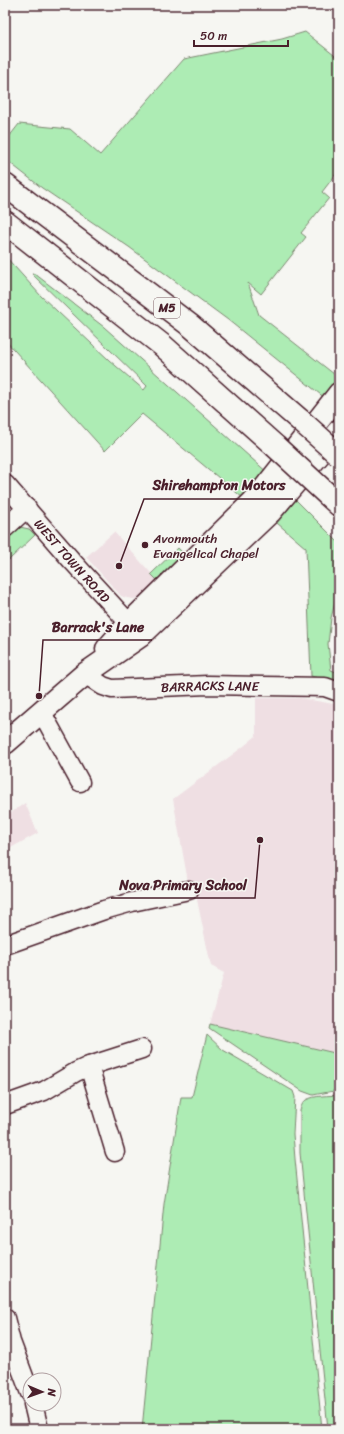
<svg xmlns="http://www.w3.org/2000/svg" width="344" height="1434" font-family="Sriracha,sans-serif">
	<rect width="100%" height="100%" fill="#f6f6f2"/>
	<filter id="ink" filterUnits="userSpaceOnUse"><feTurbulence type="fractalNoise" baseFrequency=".025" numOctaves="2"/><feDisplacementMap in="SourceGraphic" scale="8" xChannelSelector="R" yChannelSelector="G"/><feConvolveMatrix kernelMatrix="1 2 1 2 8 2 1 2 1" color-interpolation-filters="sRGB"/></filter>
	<g filter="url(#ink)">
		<path fill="#efdfe3" d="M114,532L158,581L141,596L134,599L127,598L121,596L86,557Z
			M256,698H300L339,705V1054L210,1024L224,973L211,966L193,881L188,882L173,799L244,746L256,736Z
			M25,803L38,833L5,851V817Z"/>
		<path fill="#adecb4" stroke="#7c8670" d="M305,32L339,59V170L322,192L329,198L301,233L306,237L261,294L248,283L259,315L339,378V380L326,399L228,320L129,247L42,188L5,159V142L19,124L70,129L100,155L184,59L282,39Z
			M5,256L41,296L109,360L144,390L147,386L32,274H35L104,327L269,474L243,498L142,414L105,451L5,340Z
			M296,500L339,543V587L331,618L328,644L331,670L339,673V683L311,676L306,548L277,523Z
			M20,527L29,529L35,535L9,560L5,555V539L16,528Z
			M178,548L185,555L158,581L151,574Z
			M210,1024L339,1054V1090L313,1095L302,1091L209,1028Z
			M207,1035L223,1050L293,1091L295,1097L293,1134L295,1159L322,1429H142L164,1204L181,1097H192Z
			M339,1095V1429H328L300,1153V1111C301,1107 302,1103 306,1100C315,1095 329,1096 339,1095Z"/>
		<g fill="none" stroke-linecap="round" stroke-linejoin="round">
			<g stroke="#4a1f2b" stroke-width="21">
				<g id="minor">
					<path id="s1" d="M5,484L73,562L139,634"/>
					<path d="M5,528L27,508"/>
					<path id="s2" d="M85,674L103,686L112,689L208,685L325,687L339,692"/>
					<path d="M41,711L80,782"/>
					<path d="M5,945L104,910L132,902L189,890"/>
					<path d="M89,1066L115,1152"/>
					<path d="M5,1105L44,1091L76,1072L89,1066L142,1049"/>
					<path d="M5,1318L11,1342L30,1393"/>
					<path d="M33,1404L39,1429"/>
				</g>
			</g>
			<g stroke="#4a1f2b" stroke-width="25">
				<path id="major" d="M107,649L129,624L257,498L339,394
					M5,743L85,674L140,636L270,512L339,431"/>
			</g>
			<g stroke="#4a1f2b" stroke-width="25">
				<path id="highway" d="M5,185L191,326L301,421
					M5,222L162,345L275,446
					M328,495L339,505"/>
			</g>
			<use href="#minor" stroke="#f6f6f2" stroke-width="18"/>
			<use href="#major" stroke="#f6f6f2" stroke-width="22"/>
			<use href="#highway" stroke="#f6f6f2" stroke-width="22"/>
			<g stroke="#4a1f2b" stroke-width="25" stroke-linecap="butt">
				<path id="highway-bridge" d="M301,421L339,455
					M275,446L328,495"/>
			</g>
			<use href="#highway-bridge" stroke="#f6f6f2" stroke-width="22"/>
		</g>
	</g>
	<circle fill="#4a1f2b" stroke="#f6f6f2" stroke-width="1.5" cx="145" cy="545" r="4"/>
	<g text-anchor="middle" stroke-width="3" stroke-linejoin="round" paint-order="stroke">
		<rect fill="#f6f6f2" stroke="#7e6067" stroke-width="1" x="154" y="298" width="26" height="20" rx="3"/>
		<g font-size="12" font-weight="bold" fill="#4a1f2b">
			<text x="167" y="312">M5</text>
		</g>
		<g font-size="13" fill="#4a1f2b" stroke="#f6f6f2" text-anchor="start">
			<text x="153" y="543">Avonmouth<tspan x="153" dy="15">Evangelical Chapel</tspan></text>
		</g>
		<g font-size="13" fill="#4a1f2b" stroke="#f6f6f2">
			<text dy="5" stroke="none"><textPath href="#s1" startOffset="102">WEST TOWN ROAD</textPath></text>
			<text dy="5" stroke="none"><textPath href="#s2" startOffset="129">BARRACKS LANE</textPath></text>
		</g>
	</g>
	<path fill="none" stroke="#4a1f2b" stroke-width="1.5" d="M119 566L144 499H293M39 696L43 640H152M260 840L255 898H111"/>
	<g fill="#4a1f2b" stroke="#f6f6f2" stroke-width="1.5">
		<circle cx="119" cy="566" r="4"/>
		<circle cx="39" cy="696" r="4"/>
		<circle cx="260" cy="840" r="4"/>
	</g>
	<g font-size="14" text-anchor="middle" font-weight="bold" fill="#4a1f2b" stroke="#f6f6f2" stroke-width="3" stroke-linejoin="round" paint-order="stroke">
		<text x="219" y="490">Shirehampton Motors</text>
		<text x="98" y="632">Barrack's Lane</text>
		<text x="183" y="890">Nova Primary School</text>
	</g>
	<rect width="344" height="1434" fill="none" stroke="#f6f6f2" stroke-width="20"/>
	<rect x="10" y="10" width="324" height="1414" fill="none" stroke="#4a1f2b" stroke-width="1.5" filter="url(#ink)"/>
	<g transform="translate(42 1392) rotate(92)"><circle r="19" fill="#f6f6f2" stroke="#b1a0a2"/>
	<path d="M0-3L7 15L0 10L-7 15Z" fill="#4a1f2b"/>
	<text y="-6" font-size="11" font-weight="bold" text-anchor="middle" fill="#4a1f2b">N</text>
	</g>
	<path d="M194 40v6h94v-6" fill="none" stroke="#4a1f2b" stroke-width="2"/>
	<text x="200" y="40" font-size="12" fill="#4a1f2b" stroke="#f6f6f2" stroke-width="3" paint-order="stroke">50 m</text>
</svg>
